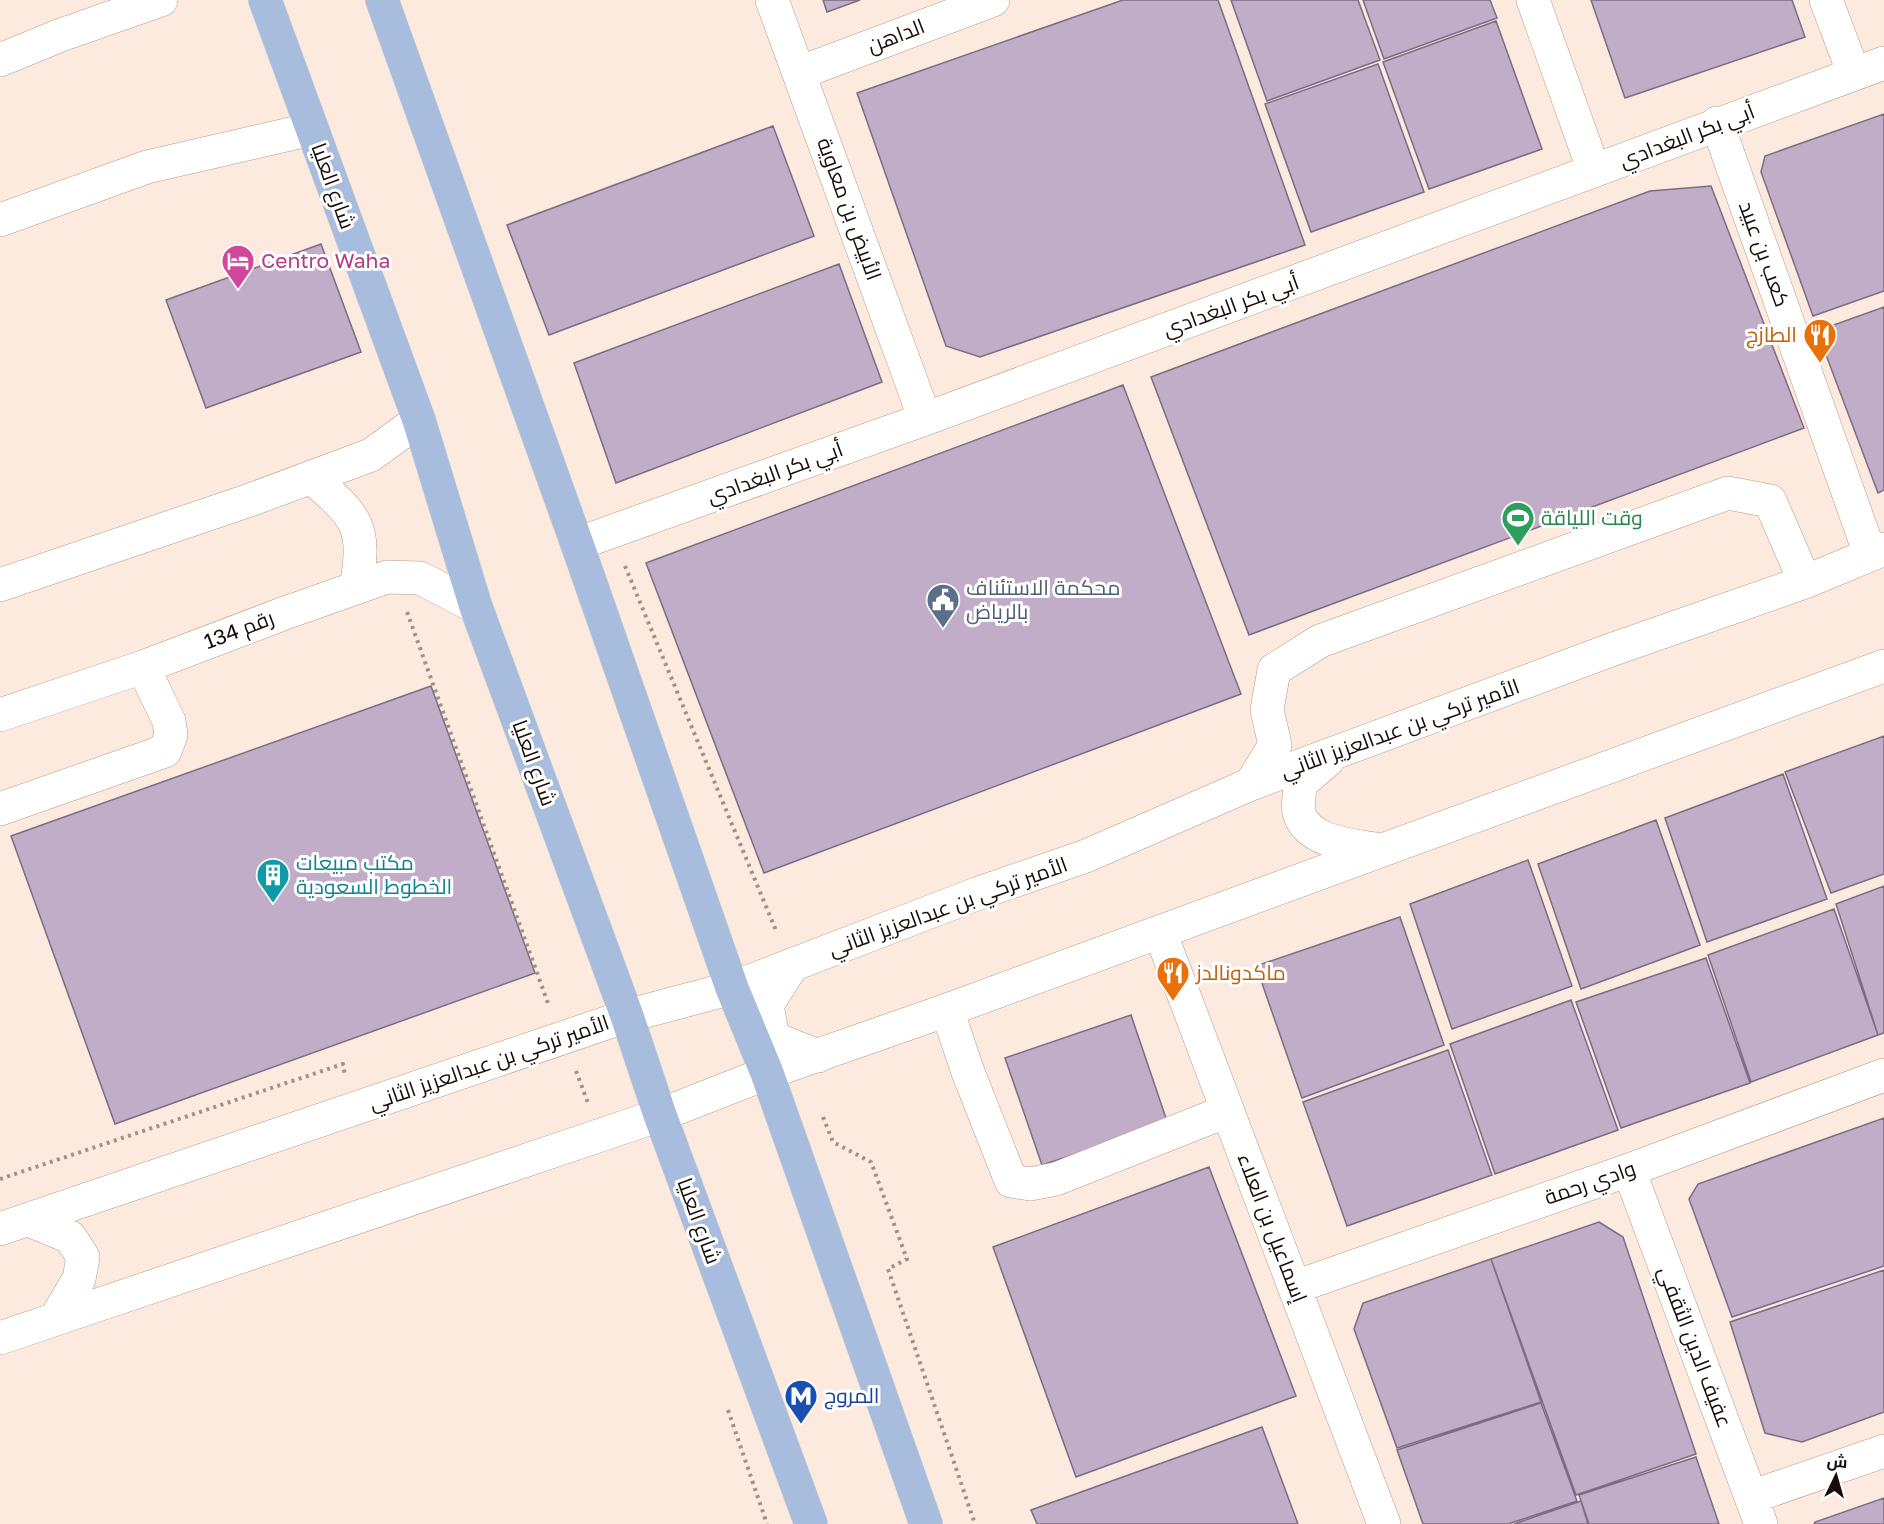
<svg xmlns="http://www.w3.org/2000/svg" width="1884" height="1524" font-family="'Golos Text',Cairo,sans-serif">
	<rect width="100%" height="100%" fill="#fdeade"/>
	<path fill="#c2adc9" stroke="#7d6a83" stroke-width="1.5" d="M823,0H860L827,12Z
		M1123,0H1218L1305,245L980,357L946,346L857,93Z
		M1231,0H1358L1380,60L1267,101Z
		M1363,0H1490L1497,18L1384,59Z
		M1591,0H1792L1805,37L1625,98Z
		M1496,21L1542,149L1429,189L1383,62Z
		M1378,64L1424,192L1311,232L1265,104Z
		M1884,114V291L1813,316L1761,172L1765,156Z
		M773,126L814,236L549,335L507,225Z
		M1711,186L1804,428L1249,635L1151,377L1650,191Z
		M321,244L361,352L206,408L166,300Z
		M839,264L882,382L616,483L574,363Z
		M1884,307V490L1878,493L1817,331Z
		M1123,385L1241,694L764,873L646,563Z
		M431,686L535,973L115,1124L11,836Z
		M1884,736V874L1831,893L1785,772Z
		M1783,774L1827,899L1707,942L1665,818Z
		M1656,820L1700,945L1581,989L1538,864Z
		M1528,860L1572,986L1452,1029L1410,904Z
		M1884,886V1033L1878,1035L1836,904Z
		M1834,909L1878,1035L1751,1082L1708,955Z
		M1400,917L1444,1045L1302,1098L1256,966Z
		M1706,958L1750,1083L1621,1128L1576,1002Z
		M1571,1000L1618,1130L1495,1174L1450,1044Z
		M1131,1015L1168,1124L1042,1165L1005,1058Z
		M1448,1050L1492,1175L1347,1226L1303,1102Z
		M1884,1118V1266L1732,1317L1689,1199L1698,1184Z
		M1209,1167L1296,1396L1076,1477L993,1247Z
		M1599,1222L1623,1237L1696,1454L1576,1495L1491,1259Z
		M1491,1259L1541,1402L1397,1448L1354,1329L1363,1303Z
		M1884,1270V1412L1802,1442L1765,1433L1730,1322Z
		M1541,1403L1577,1501L1508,1524H1423L1397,1450Z
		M1262,1427L1298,1524H1037L1031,1510Z
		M1696,1457L1719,1524H1589L1579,1495Z
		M1884,1498V1524H1814L1815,1522Z
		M1581,1501L1588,1524H1514Z"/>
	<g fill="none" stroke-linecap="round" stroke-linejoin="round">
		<g stroke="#b89a87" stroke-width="34">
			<path id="minor" d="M772,0L925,419
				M1533,0L1594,171
				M1826,0L1854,74
				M0,60L61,35L161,0
				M799,73L993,0
				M1717,123L1870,554
				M0,220L147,167L312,129
				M311,477C357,517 367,525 356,588
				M577,544L925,419L1884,63
				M0,585L250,500L371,455L419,420
				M0,715L143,667L285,613L387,577L420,578L476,607
				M1328,760L1300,784C1300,793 1297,805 1299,813C1309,844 1354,845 1381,850
				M1251,784L1275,745L1267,710L1274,670L1320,641L1728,493L1770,501L1805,582
				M0,809L165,751L171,735L169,721L143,667
				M1160,932L1384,1524
				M793,964L767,1005L773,1038L818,1056
				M947,1010L968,1072L1011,1181L1030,1184L1056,1179L1227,1111
				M1629,1170L1761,1524
				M29,1220L70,1237L83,1257L79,1279L56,1318
				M0,1229L627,1016L732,988L979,893L1086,856L1251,784L1608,651L1805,582L1884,549
				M1295,1287L1629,1170L1884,1075
				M0,1338L660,1115L767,1073L947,1010L1884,666
				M1751,1497L1884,1451"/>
		</g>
		<g stroke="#d5d3d2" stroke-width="34">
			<path id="major" d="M265,0L419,420L476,607L627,1016L660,1115L811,1524
				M382,0L577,544L732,988L767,1073L926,1524"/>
		</g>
		<path stroke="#a19187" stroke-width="4" stroke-dasharray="3 4.5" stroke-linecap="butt" d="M625,566L777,933
			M407,612L549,1006
			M576,1071L588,1103
			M823,1117L833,1142L871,1162L907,1259L888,1269L975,1524
			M0,1179L343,1064L345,1076
			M728,1410L767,1524"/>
		<use href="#minor" stroke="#fff" stroke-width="33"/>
		<use href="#major" stroke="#a8bcde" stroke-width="33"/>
	</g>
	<defs>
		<g id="hotel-pin" transform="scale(1.725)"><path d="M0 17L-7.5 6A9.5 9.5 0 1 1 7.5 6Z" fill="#d1479c" stroke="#fff"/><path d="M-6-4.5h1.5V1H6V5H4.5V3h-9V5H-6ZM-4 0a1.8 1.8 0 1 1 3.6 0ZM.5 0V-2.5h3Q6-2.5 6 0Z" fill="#fff"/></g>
		<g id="restaurant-pin" transform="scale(1.725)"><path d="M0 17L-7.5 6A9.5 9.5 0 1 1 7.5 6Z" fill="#e8710a" stroke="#fff"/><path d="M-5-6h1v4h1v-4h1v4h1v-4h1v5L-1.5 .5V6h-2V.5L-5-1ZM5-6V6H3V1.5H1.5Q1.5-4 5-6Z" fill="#fff"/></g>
		<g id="stadium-pin" transform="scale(1.725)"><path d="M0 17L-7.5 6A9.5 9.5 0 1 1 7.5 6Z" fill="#2e9e5b" stroke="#fff"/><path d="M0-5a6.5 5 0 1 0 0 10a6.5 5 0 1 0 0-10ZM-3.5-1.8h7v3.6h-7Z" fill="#fff"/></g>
		<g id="civic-pin" transform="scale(1.725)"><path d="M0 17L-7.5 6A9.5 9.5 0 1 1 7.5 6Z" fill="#5c6f8a" stroke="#fff"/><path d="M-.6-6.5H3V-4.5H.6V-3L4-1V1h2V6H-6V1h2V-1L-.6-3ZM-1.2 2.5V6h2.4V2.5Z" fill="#fff"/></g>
		<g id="building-pin" transform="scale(1.725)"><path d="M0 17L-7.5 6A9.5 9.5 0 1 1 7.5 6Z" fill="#0f9aa8" stroke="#fff"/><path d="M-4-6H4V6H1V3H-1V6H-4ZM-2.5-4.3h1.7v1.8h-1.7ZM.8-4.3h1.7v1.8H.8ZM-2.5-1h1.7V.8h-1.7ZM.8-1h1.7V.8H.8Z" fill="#fff"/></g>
		<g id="metro-pin" transform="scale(1.725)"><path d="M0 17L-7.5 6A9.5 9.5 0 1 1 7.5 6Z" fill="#1a4fb4" stroke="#fff"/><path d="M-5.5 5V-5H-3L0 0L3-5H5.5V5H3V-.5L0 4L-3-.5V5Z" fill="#fff"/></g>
	</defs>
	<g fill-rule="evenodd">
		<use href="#hotel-pin" x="238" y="261"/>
		<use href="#restaurant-pin" x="1820" y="335"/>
		<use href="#stadium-pin" x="1518" y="518"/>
		<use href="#civic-pin" x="943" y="600"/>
		<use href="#building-pin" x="273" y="875"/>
		<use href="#restaurant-pin" x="1173" y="973"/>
		<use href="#metro-pin" x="801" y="1396"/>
	</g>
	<g text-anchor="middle" stroke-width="6" stroke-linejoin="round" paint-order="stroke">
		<g font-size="21" fill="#170c06" stroke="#fff">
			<text transform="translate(896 36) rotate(-21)" y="7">الداهن</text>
			<text transform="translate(1687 136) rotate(-21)" y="7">أبي بكر البغدادي</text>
			<text transform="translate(333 186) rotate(70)" y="7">شارع العليا</text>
			<text transform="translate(849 209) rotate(70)" y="7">الأبيض بن معاوية</text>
			<text transform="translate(1764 254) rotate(70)" y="7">كعب بن عبيد</text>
			<text transform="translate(1231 306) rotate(-20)" y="7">أبي بكر البغدادي</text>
			<text transform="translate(775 473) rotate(-20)" y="7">أبي بكر البغدادي</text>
			<text transform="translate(239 630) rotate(-21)" y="7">رقم 134</text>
			<text transform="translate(1400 729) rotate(-20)" y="7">الأمير تركي بن عبدالعزيز الثاني</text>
			<text transform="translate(534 763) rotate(70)" y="7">شارع العليا</text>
			<text transform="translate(948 907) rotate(-20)" y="7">الأمير تركي بن عبدالعزيز الثاني</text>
			<text transform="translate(489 1063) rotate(-19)" y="7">الأمير تركي بن عبدالعزيز الثاني</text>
			<text transform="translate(1590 1183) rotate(-19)" y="7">وادي رحمة</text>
			<text transform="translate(699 1221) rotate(70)" y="7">شارع العليا</text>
			<text transform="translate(1272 1228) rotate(69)" y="7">إسماعيل بن العلاء</text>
			<text transform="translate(1695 1347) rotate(69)" y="7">عفيف الدين الثقفي</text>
		</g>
		<g font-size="21" fill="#b23c85" stroke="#fff" text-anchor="start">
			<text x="261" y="268">Centro Waha</text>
		</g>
		<g font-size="21" fill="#c56008" stroke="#fff" text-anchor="end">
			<text x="1797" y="342">الطازج</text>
			<text x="1196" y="980" text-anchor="start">ماكدونالدز</text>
		</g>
		<g font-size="21" fill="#27864d" stroke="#fff" text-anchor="start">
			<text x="1541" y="525">وقت اللياقة</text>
		</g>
		<g font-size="21" fill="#4e5e75" stroke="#fff" text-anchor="start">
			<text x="966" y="595">محكمة الاستئناف<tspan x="966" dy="24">بالرياض</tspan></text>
		</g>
		<g font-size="21" fill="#0d838f" stroke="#fff" text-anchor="start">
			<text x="296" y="870">مكتب مبيعات<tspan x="296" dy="24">الخطوط السعودية</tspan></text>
		</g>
		<g font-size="21" fill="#164399" stroke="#fff" text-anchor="start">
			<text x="824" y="1403">المروج</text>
		</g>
	</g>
	<g transform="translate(1836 1476) rotate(5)" stroke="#ffffff" stroke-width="4.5" paint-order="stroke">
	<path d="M0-4.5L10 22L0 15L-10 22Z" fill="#170c06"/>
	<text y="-9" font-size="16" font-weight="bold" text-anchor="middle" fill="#170c06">ش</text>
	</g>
</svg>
